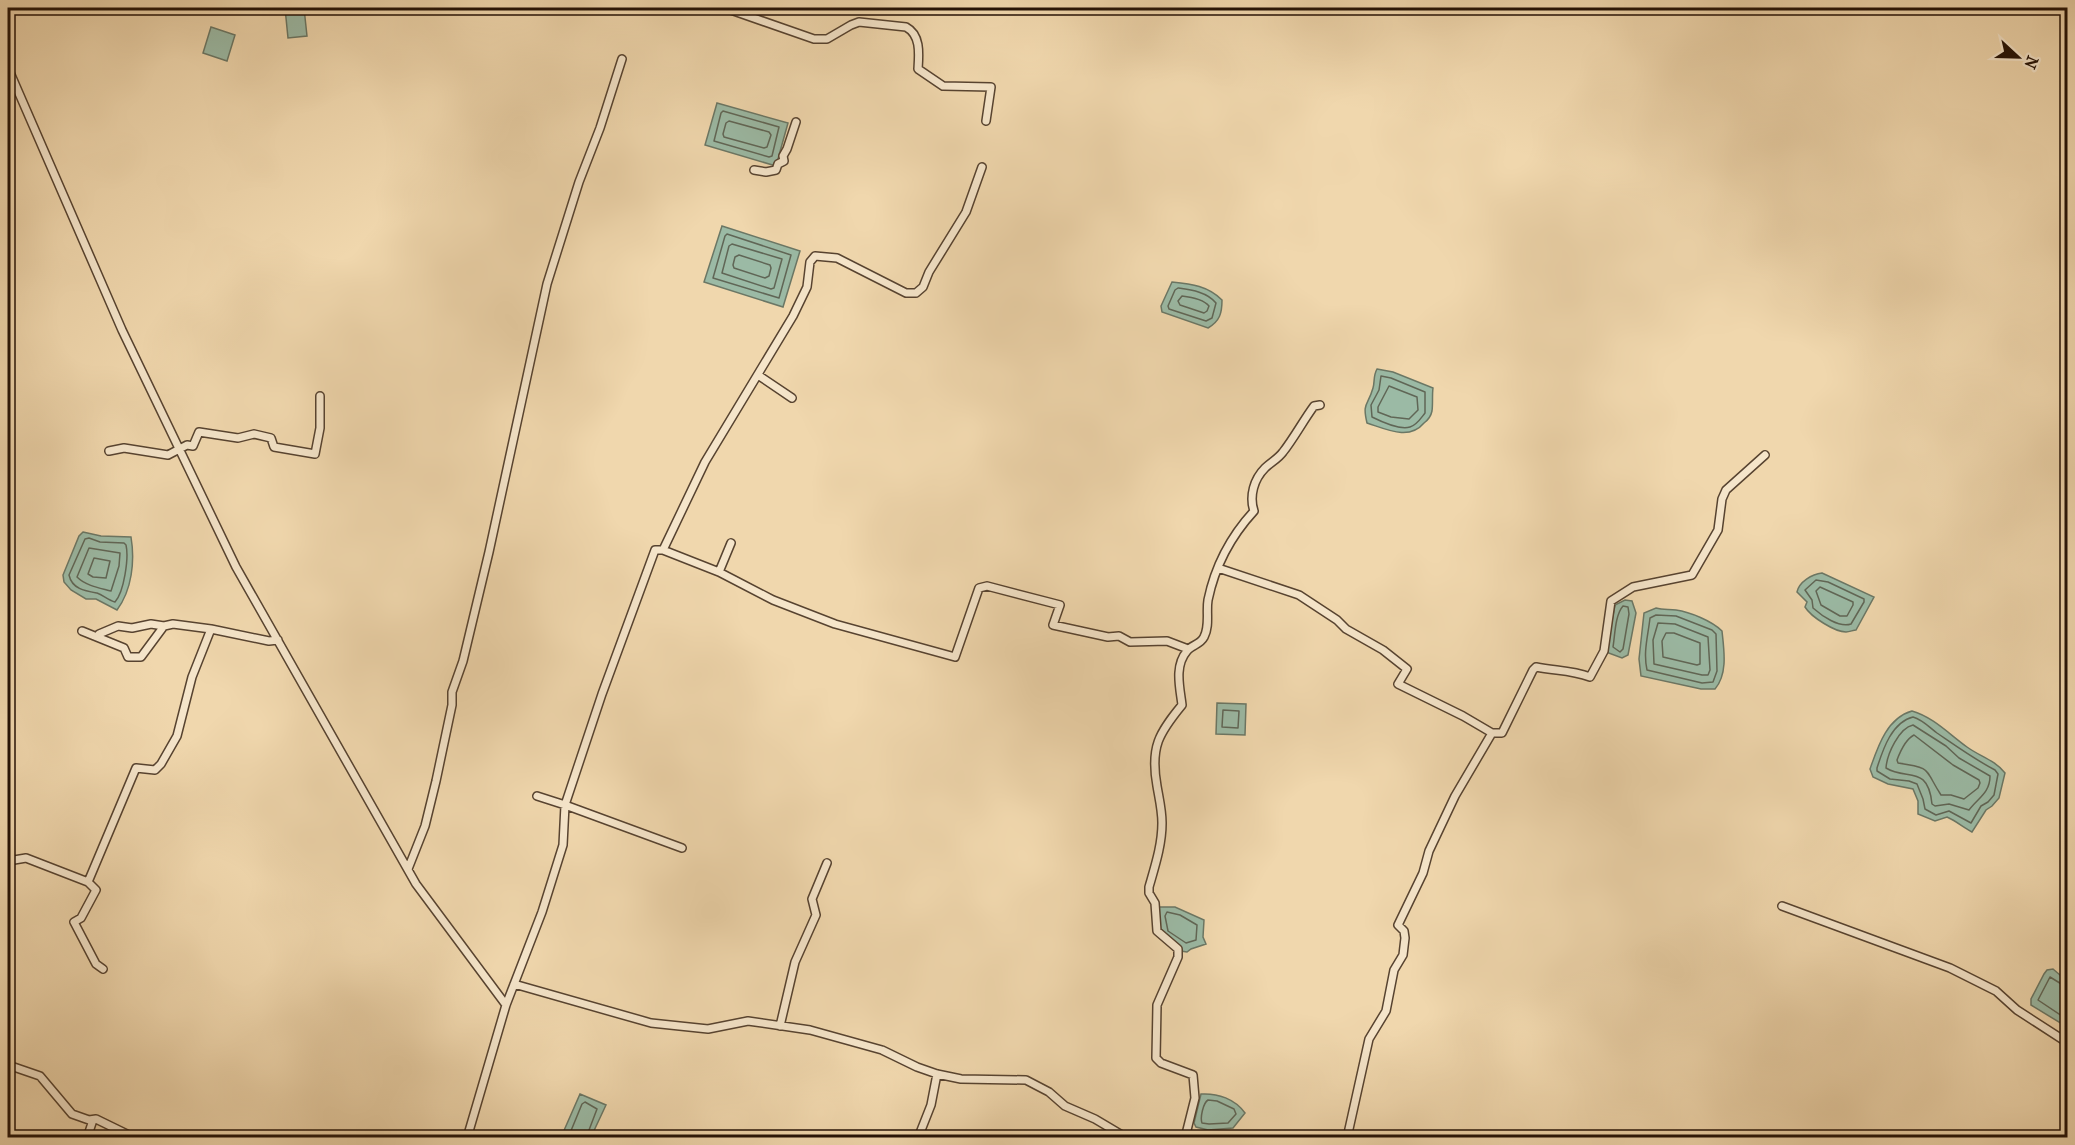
<svg xmlns="http://www.w3.org/2000/svg" width="2075" height="1145" font-family="'IM FELL French Canon',serif">
	<rect width="100%" height="100%" fill="#f0d7ad"/>
	<filter id="stains"><feTurbulence type="fractalNoise" baseFrequency=".00333" numOctaves="4"/><feColorMatrix values="0 0 0 0 .2 0 0 0 0 .09 0 0 0 0 .02 0 0 0 .5 -.17"/></filter>
	<radialGradient id="worn" r=".72"><stop offset=".6" stop-color="#630" stop-opacity="0"/><stop offset="1" stop-color="#630" stop-opacity=".3"/></radialGradient>
	<path fill="#9bbaa5" stroke="#6b7765" stroke-width="1.5" d="M285,8H304L307,36L288,38Z
		M211,27L235,35L227,61L203,53Z
		M717,103L788,123L776,166L705,145Z
		M722,226L800,251L783,307L704,282Z
		M1172,282C1192,284 1208,286 1222,300C1222,313 1220,321 1208,328L1162,312L1161,306Z
		M1377,369L1393,372L1433,388C1432,395 1433,404 1432,411C1431,416 1428,420 1424,423C1409,441 1386,429 1367,423C1362,402 1368,406 1373,388C1375,381 1373,376 1377,369Z
		M83,532L101,536L131,537C135,561 132,590 117,610L96,599H86L71,590L64,582L63,575L79,536Z
		M1822,573L1874,597L1856,630C1853,630 1850,632 1846,632C1835,632 1811,617 1805,607L1807,602L1797,592C1799,582 1812,574 1822,573Z
		M1625,600L1632,601L1636,613L1628,655L1622,658L1606,652L1615,605Z
		M1656,608C1663,610 1669,609 1676,610C1690,612 1712,621 1722,631C1724,650 1728,674 1715,689H1701L1641,676L1639,659L1644,613Z
		M1217,703L1246,704L1245,735L1216,734Z
		M1912,711C1933,717 1949,734 1967,747C1979,756 1995,760 2005,773L1999,798L1992,806L1986,810L1972,832C1963,827 1956,821 1947,817L1935,821L1918,814V801L1913,789L1888,784L1873,777L1870,769C1878,746 1887,718 1912,711Z
		M1158,907H1175L1204,920L1203,937L1206,944L1191,949L1187,952L1181,951C1178,940 1164,939 1160,928C1158,922 1158,913 1158,907Z
		M2053,969L2067,981V1027L2031,1005V999L2044,974L2047,970Z
		M580,1094L606,1105L591,1137H568L562,1135Z
		M1201,1094C1218,1093 1235,1099 1245,1113L1233,1128L1208,1130L1196,1127L1194,1123Z"/>
	<g fill="none" stroke-linecap="round" stroke-linejoin="round">
		<path stroke="#606656" stroke-width="1.5" d="M723,111L779,127L772,156L769,157L714,141L721,113Z
			M729,121L769,132L771,135L767,147L764,148L724,137L723,134L726,123Z
			M727,234L791,255L779,298L713,278L725,236Z
			M732,244L782,259L774,288L771,289L722,273L729,246Z
			M739,255L770,265L771,268L769,276L765,278L734,268L733,265L735,257Z
			M1178,288C1192,290 1207,292 1216,303L1212,318L1206,321L1169,309L1168,306L1175,290Z
			M1182,296C1191,297 1203,299 1209,306L1207,311L1204,313L1180,305L1178,301Z
			M1381,376L1391,378L1425,392V413C1421,418 1417,425 1410,427C1400,430 1382,422 1372,417L1371,405L1379,390Z
			M1389,386L1417,397L1418,410L1409,419L1391,417L1378,412V407Z
			M89,538L100,542L124,543L126,545C129,558 124,592 115,602C108,600 103,595 97,593C85,591 72,589 69,575L85,539Z
			M89,548L120,553L119,566L111,591C100,588 86,586 77,577Z
			M94,558L110,561L106,578L93,577L88,574Z
			M1816,580L1828,582L1864,599V602L1851,624C1839,628 1822,616 1813,608L1812,600L1805,590Z
			M1820,587L1853,602V605L1847,616H1840L1821,605L1816,591Z
			M1623,606L1628,607L1629,614L1623,649L1620,652L1613,647C1615,635 1615,615 1623,606Z
			M1656,615L1676,616L1712,630L1716,634L1717,671L1713,682L1702,683L1647,670C1643,652 1648,636 1650,618Z
			M1658,623L1675,624L1708,637L1710,670L1708,675H1702L1654,664L1653,640Z
			M1666,633H1674L1700,643V664L1697,665L1663,657L1662,641Z
			M1223,710L1239,711L1238,728L1222,727Z
			M1913,717C1923,720 1929,727 1937,733C1956,746 1974,759 1995,770L1998,774L1994,795L1988,802L1981,806L1971,823L1949,811L1936,815L1925,809L1923,799L1917,784L1909,781L1890,779L1877,771V768C1883,749 1892,722 1913,717Z
			M1913,725L1946,746L1959,758L1990,776C1990,793 1978,798 1969,810L1949,804L1935,806L1932,804C1928,764 1907,781 1886,768C1887,754 1899,728 1913,725Z
			M1914,735L1953,765L1979,780L1980,783L1978,788L1964,799L1951,795H1941C1924,769 1933,768 1898,763L1897,760C1900,752 1906,739 1914,735Z
			M1167,912L1180,915L1197,925L1196,940L1186,943L1168,931L1165,916Z
			M2068,985H2063L2050,977L2038,1000L2068,1020
			M1208,1100L1217,1101L1234,1109L1236,1114L1228,1123L1209,1124L1202,1123C1200,1118 1203,1103 1208,1100Z
			M568,1138L582,1104L585,1102L597,1109L586,1138"/>
		<g stroke="#574330" stroke-width="10">
			<path id="minor" d="M725,8L814,39H827L851,25L859,22L906,27C921,35 919,54 918,69L943,86L991,87L986,121
				M8,68L122,330L236,567L416,884L506,1005
				M754,170L766,172L776,170L778,164L784,161L783,156L787,149L796,122
				M758,375L792,398
				M109,451L124,448L168,455L187,445L193,446L199,432L238,438L254,434L271,438L274,447L315,454L320,428V396
				M663,550L705,462L793,316L807,287L810,262L815,256L837,258L906,293H916L923,287L929,272L966,212L982,167
				M1218,568L1299,595L1337,620L1346,629L1383,650L1407,669L1398,684L1463,716L1492,733H1502L1533,670L1536,667C1556,671 1571,670 1590,677L1604,651L1611,601L1633,587L1692,575L1718,530L1722,499L1726,490L1765,455
				M719,572L731,543
				M82,631L124,648L128,657H141L164,626L173,624L211,629
				M99,637V634L118,626L132,628L151,624L164,626
				M537,796L565,805L682,848
				M8,861L26,858L88,882
				M408,869L425,826L436,781L452,705V692L463,661L489,552L547,284L579,182L600,128L622,59
				M1782,906L1950,968L1996,991L2017,1010L2068,1043
				M103,969L96,964L74,922L81,918L96,890L88,882L136,768L155,770L161,764L177,736L192,677L211,629L269,641L278,640
				M514,984L651,1023L708,1029L748,1021L810,1030L882,1050L917,1067L937,1074L961,1079L1026,1080L1049,1092L1065,1106L1095,1119L1127,1138
				M780,1026L795,962L816,915L812,899L827,863
				M8,1065L40,1076L72,1114L89,1120L96,1119L135,1138
				M87,1138L93,1120
				M143,1138H144
				M467,1138L506,1005L542,912L563,845L565,805L602,694L655,550H663L719,572L773,600L835,624L955,657L979,588L987,586L1060,605L1053,625L1108,637L1119,636L1130,642L1167,641L1188,649
				M918,1138L931,1105L937,1074
				M1185,1138L1195,1098L1193,1075L1161,1063L1156,1058L1157,1005L1178,957V949L1157,931L1155,903L1149,893V887C1155,866 1162,845 1162,823C1162,810 1159,798 1157,786C1150,747 1159,733 1182,705C1180,688 1174,666 1187,651C1191,645 1200,645 1204,637C1210,626 1206,612 1208,600C1215,566 1231,536 1254,511C1249,496 1254,479 1265,468C1271,462 1278,459 1283,452C1294,438 1303,421 1314,406L1320,405
				M1347,1138L1369,1039L1386,1011L1394,970L1403,955L1405,938L1404,931L1398,925L1423,873L1429,851L1455,796L1492,733"/>
		</g>
		<use href="#minor" stroke="#f5e5ca" stroke-width="7"/>
	</g>
	<rect width="2075" height="1145" fill="none" stroke="#f0d7ad" stroke-width="30"/>
	<rect x="9" y="9" width="2057" height="1127" fill="none" stroke="#241206" stroke-width="3"/>
	<rect x="15" y="15" width="2045" height="1115" fill="none" stroke="#241206" stroke-width="1.5"/>
	<g transform="translate(2018 57) rotate(112)" stroke="#f5e5ca" stroke-width="4.5" paint-order="stroke">
	<path d="M0-4.5L10 22L0 15L-10 22Z" fill="#241206"/>
	<text y="-9" font-size="16" font-weight="bold" text-anchor="middle" fill="#241206">N</text>
	</g>
	<rect width="100%" height="100%" filter="url(#stains)"/>
	<rect width="100%" height="100%" fill="url(#worn)"/>
</svg>
